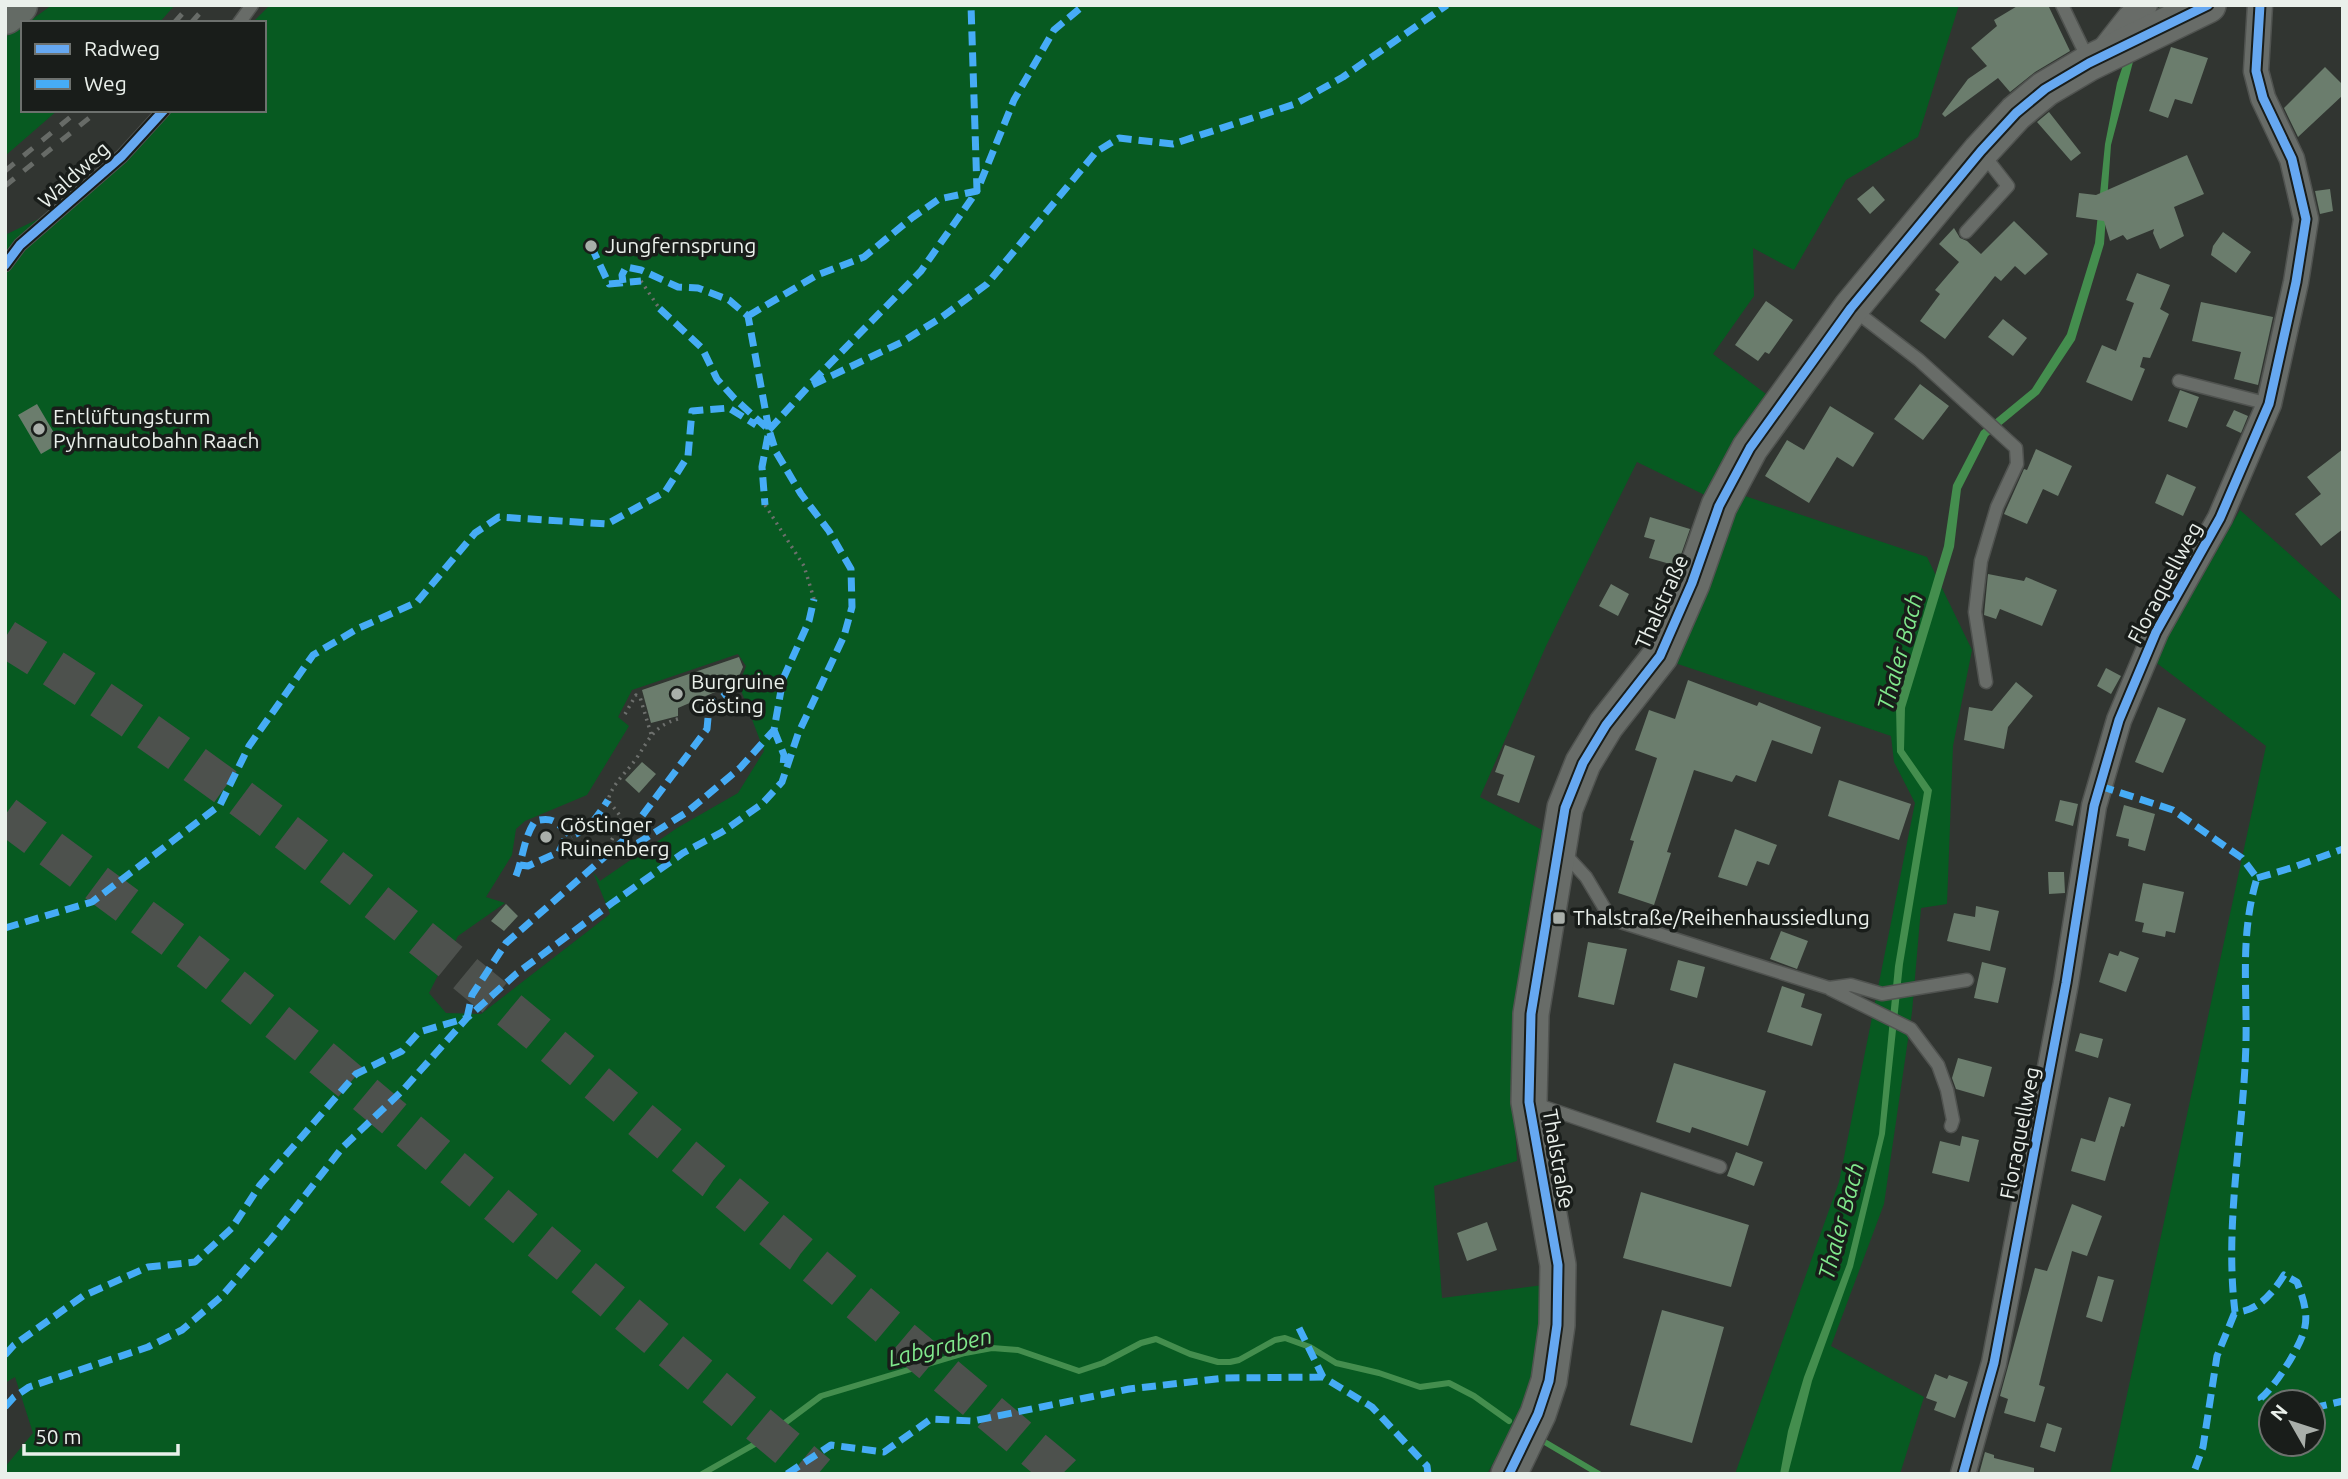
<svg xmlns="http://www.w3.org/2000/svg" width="2348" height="1479" font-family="Ubuntu,sans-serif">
	<rect width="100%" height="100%" fill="#313531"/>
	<path fill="#075a21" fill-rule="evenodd" d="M52,5H175L159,23H27Z
		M270,5H1959L1918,137L1846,180L1794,270L1753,248L1754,296L1713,354L1770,397L1713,499L1637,462L1546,646L1480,797L1542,830L1521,959L1513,1091L1517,1161L1434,1186L1442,1298L1543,1285L1538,1360L1520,1416L1487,1474H5V1467L33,1433L15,1377L5,1383V235L55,211L160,110H264V23H252ZM738,654L746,666L739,685L764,751L738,793L677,828L600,881L593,872L610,914L481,1014L446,1013L429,993L458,936L505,903L486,897L512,855L516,829L525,821L587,795L629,726L618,717L632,690Z
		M23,25V110H58L5,156V37Z
		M1742,495L1927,557L1972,650L1953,746L1947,904L1921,908L1912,1012L1884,1204L1831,1346L1924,1397L1900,1474H1735L1839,1182L1915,803L1894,762L1891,736L1672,662L1703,601Z
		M2240,510L2343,602V1474H2110L2266,746L2154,661ZM2271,1402H2313V1444H2271Z"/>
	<path fill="#448e4e" d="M2163,5H2179L2138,43L2111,145L2104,244L2075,340L2039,394L1988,436L1961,489L1954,547L1905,708L1904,750L1932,790L1903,964L1885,1134L1853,1267L1812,1381L1788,1474H1780L1788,1431L1804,1377L1847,1264L1879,1134L1895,966L1924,792L1897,752L1896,706L1944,546L1953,485L1981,431L2032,389L2067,334L2095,243L2105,144L2117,83L2133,36L2152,13Z"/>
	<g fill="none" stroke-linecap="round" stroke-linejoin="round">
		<path stroke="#448e4e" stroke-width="6" d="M1543,1441L1599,1474
			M702,1474L762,1440L821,1396L965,1353L992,1348L1018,1350L1079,1371L1103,1363L1141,1343L1156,1339L1190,1354L1218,1362H1230L1239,1360L1275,1340L1285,1338L1310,1347L1336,1363L1379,1373L1420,1387L1449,1383L1474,1396L1509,1421"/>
	</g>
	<path fill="#6b7d6d" d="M2019,5H2048L2070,51L2035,72L2010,92L1998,78L1945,117L1942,114L1968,79L1987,66L1971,48L1997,26L1994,20Z
		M2171,47L2208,58L2192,104L2175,99L2168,118L2149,111Z
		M2325,67L2343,85V95L2298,137L2284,108Z
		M2049,112L2081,153L2071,161L2037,122Z
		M2187,155L2204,194L2174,207L2184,236L2160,249L2153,233L2154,229L2127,240L2123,235L2110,241L2104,221L2076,217L2079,193L2096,195Z
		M1873,186L1885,200L1870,214L1857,199Z
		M2330,189L2333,211L2320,214L2315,191Z
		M2014,221L2048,254L2025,275L2015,266L2001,281L1995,276L1945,339L1920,321L1940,294L1935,290L1959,262L1939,244L1954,228L1960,238L1967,241L1981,254Z
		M2223,232L2251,252L2236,273L2211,255L2213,246Z
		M2137,273L2170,285L2160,309L2169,314L2150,358L2143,357L2140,367L2145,369L2132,401L2086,382L2102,345L2116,351L2134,303L2126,300Z
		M1766,301L1793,320L1769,354L1765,352L1758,361L1735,345Z
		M2201,302L2273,317L2258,385L2234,379L2241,352L2192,341Z
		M2003,319L2027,338L2013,356L1988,337Z
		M1920,384L1949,406L1923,440L1894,419Z
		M2180,390L2199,397L2187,428L2168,421Z
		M37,404L60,443L41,454L18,415Z
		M1830,406L1874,433L1853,467L1837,457L1809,503L1765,476L1787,440L1804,450Z
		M2234,410L2248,416L2241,433L2226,426Z
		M2036,449L2072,466L2058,496L2043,489L2027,524L2004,514L2024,469L2027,470Z
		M2343,449V529L2321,546L2295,514L2321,494L2307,477Z
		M2167,474L2196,487L2183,516L2155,503Z
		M1650,517L1690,529L1677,566L1649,558L1655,540L1644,537Z
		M1988,574L2024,581L2026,577L2057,590L2042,626L2000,609L1996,619L1984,615Z
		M1611,584L1629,594L1618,616L1599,606Z
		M739,657L743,667L736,683L678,708V716L651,723L642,690Z
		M2106,668L2121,676L2111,694L2097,686Z
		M1688,680L1757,706L1759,702L1821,727L1812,754L1772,740L1756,782L1736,775L1732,782L1694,770L1667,852L1671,853L1654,905L1618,893L1634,841L1630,840L1657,758L1635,750L1649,710L1675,719Z
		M2016,682L2033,696L2008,727L2004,749L1964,740L1969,707L1992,711Z
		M2158,707L2186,719L2163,773L2135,762Z
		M1505,745L1535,756L1519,803L1497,795L1504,775L1495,772Z
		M642,762L656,774L639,793L625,780Z
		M1839,780L1911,804L1899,840L1828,816Z
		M2060,800L2078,804L2073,826L2055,821Z
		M2124,805L2155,814L2145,851L2128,846L2129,839L2116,836Z
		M1735,829L1777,845L1769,865L1757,861L1747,886L1718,877Z
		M2048,872H2064L2065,893L2049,894Z
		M2143,883L2184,892L2175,933L2166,931L2165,937L2142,932L2144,923L2135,921Z
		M506,904L518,916L504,931L491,921Z
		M1976,906L1999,911L1990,951L1947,941L1954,913L1975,917Z
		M1781,931L1808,941L1797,969L1770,959Z
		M1588,942L1627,949L1614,1005L1578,997Z
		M2120,951L2139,958L2126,992L2099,982L2109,953L2118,956Z
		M1678,960L1705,967L1697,998L1670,990Z
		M1982,962L2006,968L1998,1003L1974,998Z
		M1782,986L1805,994L1801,1007L1822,1014L1812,1046L1767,1032Z
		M2080,1033L2103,1039L2098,1058L2075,1051Z
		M1958,1058L1992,1067L1984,1097L1956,1089L1952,1078Z
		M1674,1063L1766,1091L1748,1146L1692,1127L1690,1133L1656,1122Z
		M2109,1097L2131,1104L2124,1127L2121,1126L2105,1181L2071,1171L2081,1138L2095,1142Z
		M1962,1136L1979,1140L1969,1182L1932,1173L1940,1141L1960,1146Z
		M1736,1152L1763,1162L1754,1186L1727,1176Z
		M1641,1192L1749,1225L1731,1287L1623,1258Z
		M2072,1204L2102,1216L2087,1256L2072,1251L2039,1385L2045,1387L2035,1422L2004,1413L2008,1399L2000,1396L2035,1268L2047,1271Z
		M1487,1222L1497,1250L1467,1261L1457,1233Z
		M2098,1276L2114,1280L2102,1322L2086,1317Z
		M1662,1310L1724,1327L1692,1443L1630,1425Z
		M1935,1374L1947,1379L1949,1375L1968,1382L1955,1418L1934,1410L1937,1402L1926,1398Z
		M2047,1423L2062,1428L2055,1452L2040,1447Z
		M1985,1452L1994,1455V1458L2034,1468V1474H1979Z"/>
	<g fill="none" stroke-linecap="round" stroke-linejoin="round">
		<path stroke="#4d514d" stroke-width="38" stroke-dasharray="38 19" stroke-linecap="butt" d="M5,638C223,772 421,935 616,1099C765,1224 914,1349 1063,1474
			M5,815L195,956L311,1049L818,1474"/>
		<g stroke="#505350" stroke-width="15">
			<path id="lane" d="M2062,5L2088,59
				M239,23L252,5
				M1966,232L2008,186L1983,154
				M5,265L20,245L122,156L164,110
				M1854,310L1919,360L2016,448L2017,464L1997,507L1981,561L1975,612L1986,682
				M2179,381L2269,404
				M1563,852L1586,877L1611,919L1829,988L1851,985L1882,994L1967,980
				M1830,989L1911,1029L1938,1065L1947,1090L1953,1120L1951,1126
				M1535,1104L1720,1167"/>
		</g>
		<g stroke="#505350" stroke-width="27">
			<path id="street" d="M2101,54L2130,17L2145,5
				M1963,1474L1994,1363L2066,983L2094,806L2119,720L2156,632L2220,518L2269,404L2296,282L2306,219L2292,159L2263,98L2256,71L2260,5"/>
		</g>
		<g stroke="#505350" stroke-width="38">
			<path id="secondary" d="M1509,1474L1538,1414L1549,1381L1557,1325L1558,1265L1529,1102L1531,1014L1565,808L1583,763L1606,725L1660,656L1692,583L1719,506L1750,448L1851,308L1981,151L2016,113L2045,89L2089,63L2208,5"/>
		</g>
		<g stroke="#505350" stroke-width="41">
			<path id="primary" d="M5,15L18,5"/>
		</g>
		<path stroke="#6d706d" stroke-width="3.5" stroke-dasharray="2 5" stroke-linecap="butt" d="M641,281L659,308
			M765,505L804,566L814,599
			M625,714L636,695L640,697L651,734
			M607,853C609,840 620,830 621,817L608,800C613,783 626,773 636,759C649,740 653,726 678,719"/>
		<use href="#lane" stroke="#686c68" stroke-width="12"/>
		<use href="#street" stroke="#686c68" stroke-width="24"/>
		<use href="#secondary" stroke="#686c68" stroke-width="35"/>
		<use href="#primary" stroke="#646b65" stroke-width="38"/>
		<path stroke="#676b67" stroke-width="5" stroke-dasharray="12 12" stroke-linecap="butt" d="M174,23L190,5
			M191,23L207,5
			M5,171L79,110
			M5,186L99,110"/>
		<path stroke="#46acf6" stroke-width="7" stroke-dasharray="14 7" stroke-linecap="butt" d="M591,246L609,284L641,281
			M623,283L622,275L626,267L641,270L678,287L698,288L729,300L748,316L769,430L762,467L765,505
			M748,316L817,275L864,257L913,217L939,199L977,191L1014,100L1054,30L1084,5
			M812,382L921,271L977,191L971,5
			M769,430L808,387L902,342L942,317L987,284L1096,152L1119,138L1173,144L1295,104L1343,77L1447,5
			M774,730L784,755L783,766
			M2100,786L2173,810L2242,858L2257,878C2240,935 2247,983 2246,1041C2244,1132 2224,1221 2235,1312C2257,1312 2273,1293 2284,1275L2297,1282C2302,1295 2308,1312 2305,1326C2303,1343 2275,1387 2261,1398L2264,1404L2271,1409
			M617,850L638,843L687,812L740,768L774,730L783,679L809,621L814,599
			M520,865L528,866L559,852L565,839L571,836
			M516,876C523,858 524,837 535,821C554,816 557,823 571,836C589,830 598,816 608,800
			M2257,878L2291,868L2343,849
			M5,928L92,902L220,805L249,746L313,655L357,629L417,602L475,533L499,517L607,524L665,492L688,456L692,411L729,408L756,425
			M467,1018L472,995L506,943L624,840L707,729L709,707L729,692
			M1299,1328L1323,1377L1372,1407L1427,1466L1428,1474
			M5,1355L14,1345L83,1296L148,1267L195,1262L232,1228L260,1185L356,1074L402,1051L419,1032L467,1018
			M5,1407L14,1397L29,1387L148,1347L182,1330L222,1296L271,1239L342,1148L403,1090L467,1018L516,974L612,903L683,853L722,832L762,804L782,782L798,734L844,636L852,607L851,569L829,531L801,494L776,452L769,430L734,398L717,379L702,348L659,308
			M2313,1408L2343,1401
			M2195,1469L2203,1447L2217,1356L2235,1312
			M787,1474L831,1445L884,1452L931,1419L973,1421L1129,1389L1225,1378L1323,1377"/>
		<g stroke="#191d1a" stroke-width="13">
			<path id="cycleway" d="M5,265L20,245L122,156L164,110
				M1509,1474L1538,1414L1549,1381L1557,1325L1558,1265L1529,1102L1531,1014L1565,808L1583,763L1606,725L1660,656L1692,583L1719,506L1750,448L1851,308L1981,151L2016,113L2045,89L2089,63L2208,5
				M1963,1474L1994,1363L2066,983L2094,806L2119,720L2156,632L2220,518L2269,404L2296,282L2306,219L2292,159L2263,98L2256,71L2260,5"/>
		</g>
		<use href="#cycleway" stroke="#66a8f1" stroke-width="9"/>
	</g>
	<g fill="#a9afaa" stroke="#191d1a" stroke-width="2.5">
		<circle cx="591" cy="246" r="7"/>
		<circle cx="39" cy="429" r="7"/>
		<circle cx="677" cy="694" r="7"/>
		<circle cx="546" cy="837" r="7"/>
		<rect x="1552" y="911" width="14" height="14" rx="3.5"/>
	</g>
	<g text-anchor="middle" stroke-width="7" stroke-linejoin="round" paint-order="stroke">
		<g font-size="21" fill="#eaf0eb" stroke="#191d1a">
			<text transform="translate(74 175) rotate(-42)" y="7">Waldweg</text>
			<text transform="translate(2165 583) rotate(-62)" y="7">Floraquellweg</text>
			<text transform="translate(1662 602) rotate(-66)" y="7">Thalstraße</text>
			<text transform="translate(2020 1133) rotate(-79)" y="7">Floraquellweg</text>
			<text transform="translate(1558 1159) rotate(80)" y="7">Thalstraße</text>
		</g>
		<g font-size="21" fill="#eaf0eb" stroke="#191d1a" text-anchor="start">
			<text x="605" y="253">Jungfernsprung</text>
			<text x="53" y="424">Entlüftungsturm<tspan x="53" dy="24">Pyhrnautobahn Raach</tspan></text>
			<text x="691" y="689">Burgruine<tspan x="691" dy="24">Gösting</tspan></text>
			<text x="560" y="832">Göstinger<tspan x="560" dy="24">Ruinenberg</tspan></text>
			<text x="1573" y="925">Thalstraße/Reihenhaussiedlung</text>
		</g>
		<g font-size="23" font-style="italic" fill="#80e88c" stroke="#191d1a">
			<text transform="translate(1900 652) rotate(-75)" y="8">Thaler Bach</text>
			<text transform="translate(1841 1221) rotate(-75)" y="8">Thaler Bach</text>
			<text transform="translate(940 1347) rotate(-13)" y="8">Labgraben</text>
		</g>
	</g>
	<rect width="2348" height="1479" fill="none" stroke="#eaf0eb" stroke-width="14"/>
	<rect x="21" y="21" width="245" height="91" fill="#191d1a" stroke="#6d716e" stroke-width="2"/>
	<rect x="35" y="44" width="35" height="10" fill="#66a8f1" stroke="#6d716e" stroke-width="2"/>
	<text x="84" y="56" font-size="21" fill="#eaf0eb">Radweg</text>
	<rect x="35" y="79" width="35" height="10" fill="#46acf6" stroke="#6d716e" stroke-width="2"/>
	<text x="84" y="91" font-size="21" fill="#eaf0eb">Weg</text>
	<g transform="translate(2292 1423) rotate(309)"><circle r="33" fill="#191d1a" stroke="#6d716e" stroke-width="2"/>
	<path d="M0-5L12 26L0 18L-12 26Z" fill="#a9afaa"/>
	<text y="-10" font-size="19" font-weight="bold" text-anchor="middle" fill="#eaf0eb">N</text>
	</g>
	<path d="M24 1444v10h154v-10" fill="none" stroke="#eaf0eb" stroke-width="3.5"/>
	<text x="35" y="1444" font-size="21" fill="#eaf0eb" stroke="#191d1a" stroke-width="5" paint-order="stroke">50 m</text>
</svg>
